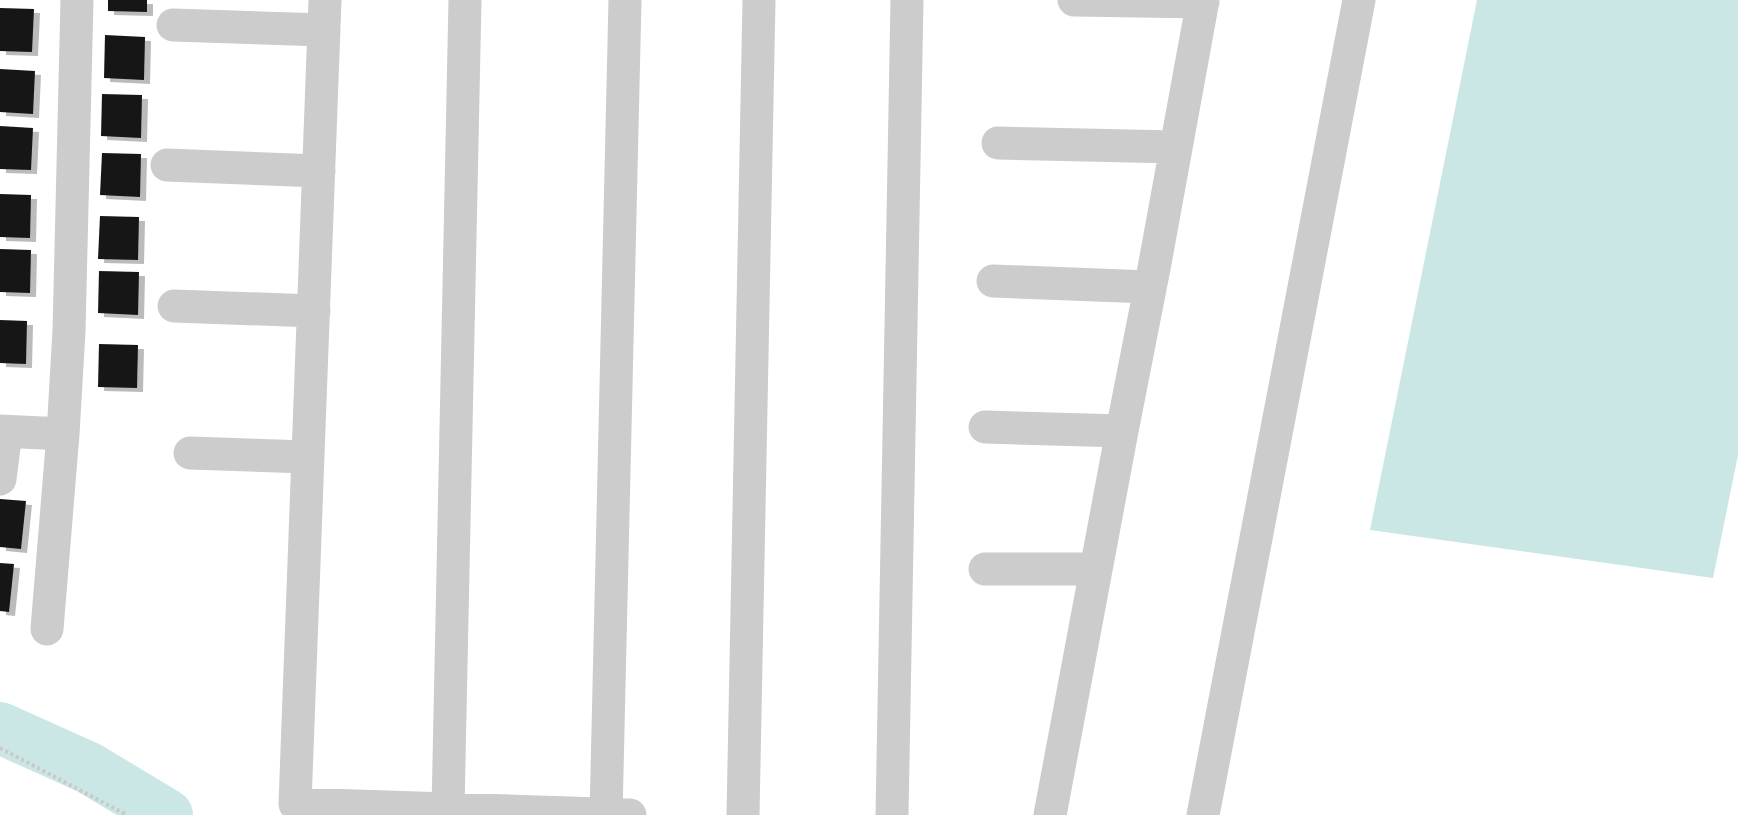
<svg xmlns="http://www.w3.org/2000/svg" width="1738" height="815" font-family="Mulish,sans-serif">
	<defs>
		<filter id="shadow"><feDropShadow dx="6" dy="4" stdDeviation="0" flood-color="#0004"/></filter>
	</defs>
	<rect width="100%" height="100%" fill="#fff"/>
	<path fill="#cae7e6" d="M1477,0H1738V455L1713,578L1370,530Z"/>
	<g fill="none" stroke-linecap="round" stroke-linejoin="round">
		<path stroke="#cae7e6" stroke-width="52" d="M0,728L89,768L167,815"/>
	</g>
	<path fill="#161616" filter="url(#shadow)" d="M108,0H147V12L108,11Z
		M0,8L34,9L32,52L0,51Z
		M105,35L145,37L144,80L104,78Z
		M0,69L35,71L33,114L0,112Z
		M102,94L142,95L141,138L101,136Z
		M0,126L33,128L31,170L0,169Z
		M102,153L141,154L140,197L100,195Z
		M0,194L31,195L30,238L0,237Z
		M100,216L139,217L138,260L98,259Z
		M0,249L31,250L30,293L0,292Z
		M99,271L139,272L138,315L98,313Z
		M0,320L27,321L26,364L0,363Z
		M99,344L138,345L137,388L98,387Z
		M0,499L26,501L21,549L0,547Z
		M0,563L14,564L9,612L0,611Z"/>
	<g fill="none" stroke-linecap="round" stroke-linejoin="round">
		<path stroke="#c9c9c9" stroke-width="4" stroke-dasharray="3 3" stroke-linecap="butt" d="M0,748L127,815"/>
		<path stroke="#ccc" stroke-width="33" d="M325,0L295,804L630,815
			M1074,0L1203,2
			M173,25L324,30
			M998,143L1176,147
			M167,165L319,171
			M993,281L1149,287
			M174,306L314,311
			M985,427L1122,431
			M0,431L63,434
			M190,453L308,457
			M0,479L6,432
			M985,569H1096
			M47,629L63,434L69,331L77,0
			M448,809L465,0
			M606,815L625,0
			M743,815L759,0
			M892,815L907,0
			M1050,815L1122,431L1155,263L1203,0
			M1203,815L1359,0"/>
	</g>
</svg>
